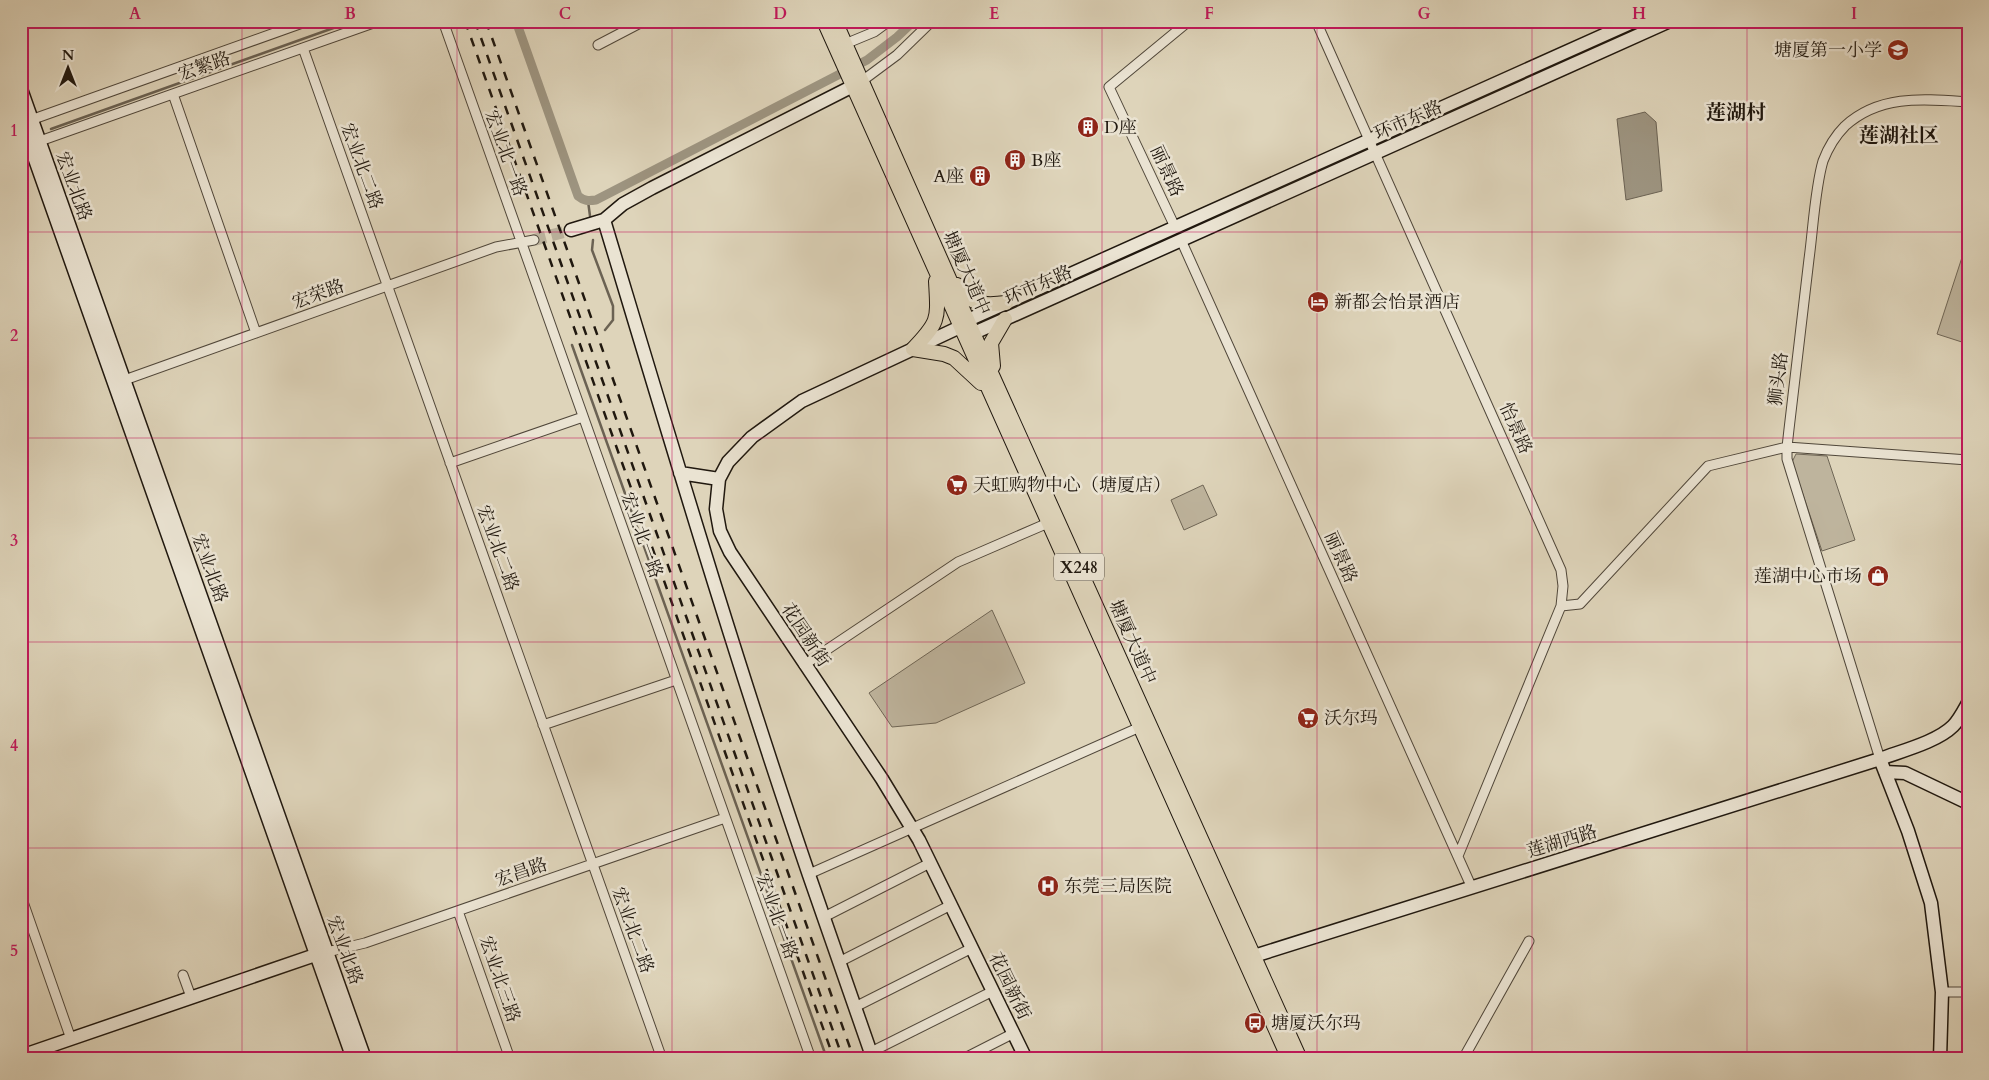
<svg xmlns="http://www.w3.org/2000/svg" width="1989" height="1080" font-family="Cardo,'Noto Serif SC',serif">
	<rect width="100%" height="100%" fill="#ded4ba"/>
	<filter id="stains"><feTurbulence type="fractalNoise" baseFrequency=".004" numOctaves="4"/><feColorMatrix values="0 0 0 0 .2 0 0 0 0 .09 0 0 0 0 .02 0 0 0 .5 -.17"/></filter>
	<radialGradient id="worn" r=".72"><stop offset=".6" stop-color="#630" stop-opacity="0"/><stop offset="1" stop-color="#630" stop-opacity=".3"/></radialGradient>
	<path fill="#beb49d" stroke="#6f6656" d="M1968,239V344L1937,334Z
		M1796,454L1827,456L1855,540L1822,551L1792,462Z
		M1203,485L1217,515L1184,530L1171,500Z
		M992,610L1025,683L936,723L892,727L869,693Z"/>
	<path fill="#9d9480" stroke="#6b6253" d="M1645,112L1656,122L1662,191L1626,200L1617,119Z"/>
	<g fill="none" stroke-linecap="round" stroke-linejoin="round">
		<path stroke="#6b6253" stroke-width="2.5" d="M51,129L353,21
			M588,201L590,216
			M593,240L592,250L613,306V320L605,330
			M572,345L827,1059"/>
		<path stroke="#9d9480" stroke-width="9" d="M516,21L578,196C584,201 588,201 596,200L867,60L897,37L914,21"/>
		<path stroke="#b8ae98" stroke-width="12" stroke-dasharray="12 6" stroke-linecap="butt" d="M534,240L571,230"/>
		<g stroke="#50473a" stroke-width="11">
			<path id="street" d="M443,21L811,1059
				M1316,21L1561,570L1563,586L1561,606L1458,856
				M845,44L874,32L889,21
				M598,45L644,21
				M303,48L662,1059
				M862,81L897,55L932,21
				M173,94L256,333
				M28,121L308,21
				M40,141L379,21
				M1175,227L1109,87L1189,21
				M1181,240L1472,888
				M119,382L496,247L534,240
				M450,463L583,417
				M1561,606L1580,604L1708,466L1787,447L1968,460
				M804,665L958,562L1048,523
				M543,725L676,680
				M1880,759L1787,459V447C1794,384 1802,321 1809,259C1813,230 1815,188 1823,161C1828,148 1835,136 1845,126C1880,94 1925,99 1968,102
				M809,874L1140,727
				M21,896L71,1039
				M458,911L510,1059
				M824,917L930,863
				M327,952L365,943L725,818
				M839,962L951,905
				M183,975L191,997
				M1942,992H1968
				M855,1007L972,948
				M871,1052L993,991
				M963,1059L1014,1033
				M1463,1059L1529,941"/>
		</g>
		<g stroke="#20180f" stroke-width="15">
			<path id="secondary" d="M21,89L365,1059
				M21,120L353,1059
				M604,220C670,439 735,659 809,875C830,936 852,997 873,1059
				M571,230L604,220L623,204L652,188L853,86
				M965,329L974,333L1670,21
				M680,473L719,479
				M1880,759L1908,831L1931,903L1942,992L1940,1059
				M1885,772L1905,773L1968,803
				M1254,956L1880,759C1901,751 1937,742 1953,726C1959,720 1963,712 1968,703
				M21,1056L324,952
				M1026,1059L919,840L882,779L730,552L720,531L716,509L719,479L728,462L752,437L802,401L960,327L968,320L1635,21"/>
		</g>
		<g stroke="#20180f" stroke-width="16">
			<path id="primary" d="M824,21L1289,1059
				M835,21L978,344L1300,1059
				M957,285C972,305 982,306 1006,303
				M913,349L944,354L954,358L981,383
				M913,349C940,321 938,319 936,281
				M993,366L991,343L1005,319"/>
		</g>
		<use href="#street" stroke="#eae3d2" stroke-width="9"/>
		<use href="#secondary" stroke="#eae3d2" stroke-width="12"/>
		<use href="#primary" stroke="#ded4ba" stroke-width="14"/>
		<path stroke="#20180f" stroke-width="2.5" stroke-dasharray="9 9" stroke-linecap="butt" d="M465,21L834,1059
			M475,21L843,1059
			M486,21L854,1059"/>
	</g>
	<path fill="none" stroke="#c2185b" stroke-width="1" stroke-opacity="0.55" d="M242,21V1059M457,21V1059M672,21V1059M887,21V1059M1102,21V1059M1317,21V1059M1532,21V1059M1747,21V1059M21,232H1968M21,438H1968M21,642H1968M21,848H1968"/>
	<defs>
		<g id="school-disc" transform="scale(1.125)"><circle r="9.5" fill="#8f2418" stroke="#eae3d2"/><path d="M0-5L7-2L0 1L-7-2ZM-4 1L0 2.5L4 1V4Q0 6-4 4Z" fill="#fff"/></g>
		<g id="building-disc" transform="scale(1.125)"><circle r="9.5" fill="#8f2418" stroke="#eae3d2"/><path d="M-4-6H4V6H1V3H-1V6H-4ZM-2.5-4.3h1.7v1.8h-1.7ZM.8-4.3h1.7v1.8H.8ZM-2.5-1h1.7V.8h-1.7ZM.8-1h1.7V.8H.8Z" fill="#fff"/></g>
		<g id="hotel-disc" transform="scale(1.125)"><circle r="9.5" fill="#8f2418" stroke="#eae3d2"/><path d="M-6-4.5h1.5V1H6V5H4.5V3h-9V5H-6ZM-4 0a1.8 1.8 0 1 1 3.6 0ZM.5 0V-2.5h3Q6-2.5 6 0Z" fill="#fff"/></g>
		<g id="supermarket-disc" transform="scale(1.125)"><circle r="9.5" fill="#8f2418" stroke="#eae3d2"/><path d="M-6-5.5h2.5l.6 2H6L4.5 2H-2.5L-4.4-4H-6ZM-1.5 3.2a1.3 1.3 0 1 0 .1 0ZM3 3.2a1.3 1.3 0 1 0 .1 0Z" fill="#fff"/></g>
		<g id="shop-disc" transform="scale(1.125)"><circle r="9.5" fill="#8f2418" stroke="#eae3d2"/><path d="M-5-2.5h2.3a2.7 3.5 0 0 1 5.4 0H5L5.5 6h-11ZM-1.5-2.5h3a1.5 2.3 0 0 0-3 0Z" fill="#fff"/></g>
		<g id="hospital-disc" transform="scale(1.125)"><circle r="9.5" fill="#8f2418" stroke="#eae3d2"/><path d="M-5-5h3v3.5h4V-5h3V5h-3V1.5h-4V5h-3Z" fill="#fff"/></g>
		<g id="bus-disc" transform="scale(1.125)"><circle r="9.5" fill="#8f2418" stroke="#eae3d2"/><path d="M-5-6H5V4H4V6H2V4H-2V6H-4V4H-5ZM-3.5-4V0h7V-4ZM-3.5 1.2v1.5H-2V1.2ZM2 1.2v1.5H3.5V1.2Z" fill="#fff"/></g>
	</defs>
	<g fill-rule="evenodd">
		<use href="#school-disc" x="1898" y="50"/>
		<use href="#building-disc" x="1088" y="127"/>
		<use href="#building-disc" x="1015" y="160"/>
		<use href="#building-disc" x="980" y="176"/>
		<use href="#hotel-disc" x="1318" y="302"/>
		<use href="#supermarket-disc" x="957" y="485"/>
		<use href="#shop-disc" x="1878" y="576"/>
		<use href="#supermarket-disc" x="1308" y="718"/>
		<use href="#hospital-disc" x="1048" y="886"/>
		<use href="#bus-disc" x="1255" y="1023"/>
	</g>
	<g text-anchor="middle" stroke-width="5" stroke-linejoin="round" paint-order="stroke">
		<rect fill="#eae3d2" stroke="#5d554a" stroke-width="1" x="1054" y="553.5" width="50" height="27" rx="4"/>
		<g font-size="16" font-weight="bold" fill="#20180f">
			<text x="1079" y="573">X248</text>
		</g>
		<g font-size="18" fill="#20180f" stroke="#eae3d2" text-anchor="start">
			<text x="1882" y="56" text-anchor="end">塘厦第一小学</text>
			<text x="1104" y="133">D座</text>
			<text x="1031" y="166">B座</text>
			<text x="964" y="182" text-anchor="end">A座</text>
			<text x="1334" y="308">新都会怡景酒店</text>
			<text x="973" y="491">天虹购物中心（塘厦店）</text>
			<text x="1862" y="582" text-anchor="end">莲湖中心市场</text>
			<text x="1324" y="724">沃尔玛</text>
			<text x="1064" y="892">东莞三局医院</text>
			<text x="1271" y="1029">塘厦沃尔玛</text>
		</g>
		<g font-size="18" fill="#20180f" stroke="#eae3d2">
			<text transform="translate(204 66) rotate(-19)" y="6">宏繁路</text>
			<text transform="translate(1408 120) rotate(-24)" y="6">环市东路</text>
			<text transform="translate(506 153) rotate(70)" y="6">宏业北一路</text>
			<text transform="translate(362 166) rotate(70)" y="6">宏业北二路</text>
			<text transform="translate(1167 171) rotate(65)" y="6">丽景路</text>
			<text transform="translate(74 186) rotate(70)" y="6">宏业北路</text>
			<text transform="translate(967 273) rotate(66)" y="6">塘厦大道中</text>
			<text transform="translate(1038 285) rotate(-24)" y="6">环市东路</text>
			<text transform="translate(318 294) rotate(-20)" y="6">宏荣路</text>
			<text transform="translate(1778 379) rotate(-83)" y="6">狮头路</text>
			<text transform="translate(1516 428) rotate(66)" y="6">怡景路</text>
			<text transform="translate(642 535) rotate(70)" y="6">宏业北一路</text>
			<text transform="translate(498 548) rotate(70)" y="6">宏业北二路</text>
			<text transform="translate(1341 557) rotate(66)" y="6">丽景路</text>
			<text transform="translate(210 568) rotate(70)" y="6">宏业北路</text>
			<text transform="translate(806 635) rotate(56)" y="6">花园新街</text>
			<text transform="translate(1133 642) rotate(66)" y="6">塘厦大道中</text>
			<text transform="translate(1562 841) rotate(-17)" y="6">莲湖西路</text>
			<text transform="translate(521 872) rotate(-19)" y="6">宏昌路</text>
			<text transform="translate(777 916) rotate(70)" y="6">宏业北一路</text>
			<text transform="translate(633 930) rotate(70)" y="6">宏业北二路</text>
			<text transform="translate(345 950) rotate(70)" y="6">宏业北路</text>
			<text transform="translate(500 979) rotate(71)" y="6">宏业北三路</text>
			<text transform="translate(1010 986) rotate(64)" y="6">花园新街</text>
		</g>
		<g font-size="20" font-weight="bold" fill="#20180f" stroke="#eae3d2">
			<text x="1736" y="119">莲湖村</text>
			<text x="1899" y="142">莲湖社区</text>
		</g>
	</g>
	<rect width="1989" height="1080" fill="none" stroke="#ded4ba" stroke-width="55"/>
	<g transform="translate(68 68)" stroke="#eae3d2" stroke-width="4" paint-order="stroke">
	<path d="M0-4L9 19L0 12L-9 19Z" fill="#20180f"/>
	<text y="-8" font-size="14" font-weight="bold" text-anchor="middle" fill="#20180f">N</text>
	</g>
	<rect x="28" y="28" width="1934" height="1024" fill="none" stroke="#c2185b" stroke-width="2"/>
	<g font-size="16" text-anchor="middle" font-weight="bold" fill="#c2185b">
		<text x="135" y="19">A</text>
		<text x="350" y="19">B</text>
		<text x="565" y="19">C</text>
		<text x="780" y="19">D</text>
		<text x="994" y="19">E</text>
		<text x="1209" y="19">F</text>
		<text x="1424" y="19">G</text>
		<text x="1639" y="19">H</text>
		<text x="1854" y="19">I</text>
		<text x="14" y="136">1</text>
		<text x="14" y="341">2</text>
		<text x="14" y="546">3</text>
		<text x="14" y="751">4</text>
		<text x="14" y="956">5</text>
	</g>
	<rect width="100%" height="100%" filter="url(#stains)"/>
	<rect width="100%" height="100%" fill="url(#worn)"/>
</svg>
